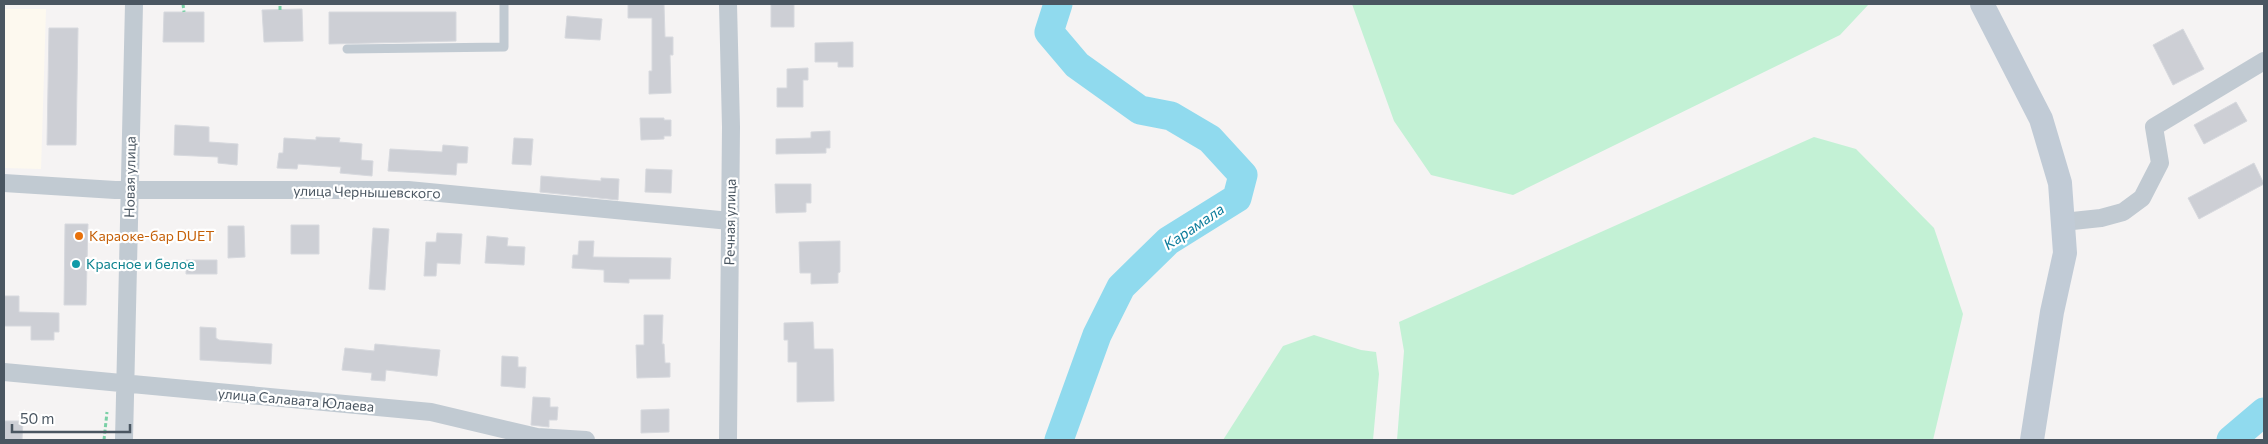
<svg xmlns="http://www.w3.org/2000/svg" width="2268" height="444" font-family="Commissioner,sans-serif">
	<rect width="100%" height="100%" fill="#f5f3f3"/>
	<path fill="#fdf9ef" d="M4,9H46L41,169L4,168Z"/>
	<path fill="#c3f1d5" d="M1352,4H1869L1840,35L1513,195L1431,175L1394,121Z
		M1814,137L1856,149L1934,228L1963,314L1933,440H1397L1404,351L1399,322Z
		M1314,335L1361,350L1376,352L1379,374L1373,440H1223L1283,346Z"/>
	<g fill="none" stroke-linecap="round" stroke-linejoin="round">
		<path stroke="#90daee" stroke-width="29" d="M1058,4L1049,32L1077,65L1140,110L1171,116L1210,139L1243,175L1237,198L1168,241L1121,287L1097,335L1059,440
			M2231,440L2264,412"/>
	</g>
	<path fill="#cdcfd5" stroke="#d7d9de" d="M628,4H664L665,37H673V55H670L671,93L649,94V71H652V18H628Z
		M771,4H794V27H771Z
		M302,9L303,41L264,42L262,10Z
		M164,12H204V42H163Z
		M329,12H456V41L329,44Z
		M567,16L602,19L600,40L565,38Z
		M49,28H78L76,145H47Z
		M2183,29L2204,69L2173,85L2153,45Z
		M853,42V67H838V62H815V43Z
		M808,68V80H803V107H777V88H787V69Z
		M2236,102L2247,121L2204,144L2194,125Z
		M640,118H664V120H671V136H664V139L641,140Z
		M175,125L209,127V142L238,144L237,165L218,163V157L174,155Z
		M830,131V148H826V153L776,154V139L811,138V132Z
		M316,137L340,138L339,142L362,144L361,160L373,161L372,176L340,173L341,167L298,164L297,169L277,168L279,153H283L284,138L316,140Z
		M514,138L533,139L531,165L512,164Z
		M443,145L468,147L467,163H457L456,175L388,171L390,149L442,152Z
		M2254,163L2264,184L2199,219L2188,198Z
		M646,169L672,170L671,193L645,192Z
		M541,176L601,181V178L619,179L618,200L540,192Z
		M775,184H811V203H806V212L776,213Z
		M65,224H88L86,305H64Z
		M291,225H319V254H291Z
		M228,226H244L245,257L228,258Z
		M373,228L389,229L385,290L369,289Z
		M437,233L462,234L460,264L437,263L436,276H424L426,242H436Z
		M487,236L508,238L507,246L525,247L524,265L485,263Z
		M579,241H594L593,257L671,258L670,279H629V283L604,282V270L572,268L573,255H578Z
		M840,241V272L838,273V283L811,284V273H800L799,242Z
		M186,260H217V274H186Z
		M4,296H19V312L59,313V332H54V340H31V326H4Z
		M644,315H663L662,344H664L665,363H670V377L637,378L636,345H644Z
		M813,322L814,349H833L834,401L797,402V362H788V340H784V323Z
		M200,327L216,328V338L219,340L272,344L271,364L200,360Z
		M375,344L440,350L437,376L386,370L385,381L371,380L372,373L342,370L345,348L374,351Z
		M502,356L518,357V367H526L525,388L501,386Z
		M533,397L550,398V407H558L557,420H549V427L531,425Z
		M669,409V432L641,433V410Z
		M4,421H23L22,440H4Z"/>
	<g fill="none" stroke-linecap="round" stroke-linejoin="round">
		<path stroke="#7ad0a6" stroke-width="3" stroke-dasharray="4 2.5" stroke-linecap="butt" d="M183,4L184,12
			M280,10V4
			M104,440L107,412"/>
		<path stroke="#c1cad2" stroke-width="9" d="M347,49L504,47V4"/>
		<path stroke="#c1cad2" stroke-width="18" d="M728,4L731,127L728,440
			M4,183L115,190H408L730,221
			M2063,222L2101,218L2123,212L2142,198L2160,163L2154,127L2264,61
			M4,372L431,412L537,437L586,440
			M124,440L134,4"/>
		<path stroke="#c1cbd6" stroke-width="24" d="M1982,4L2041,119L2060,183L2065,253L2052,312L2032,440"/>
	</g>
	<circle fill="#e8710a" stroke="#fff" stroke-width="2" cx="79" cy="236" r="5"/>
	<circle fill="#0f9aa8" stroke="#fff" stroke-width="2" cx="76" cy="264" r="5"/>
	<g text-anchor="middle" stroke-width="4.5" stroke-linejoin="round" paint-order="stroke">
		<g font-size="14" fill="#4a5661" stroke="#fff">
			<text transform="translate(130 177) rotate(-89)" y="5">Новая улица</text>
			<text transform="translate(367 192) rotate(1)" y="5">улица Чернышевского</text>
			<text transform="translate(730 222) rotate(-89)" y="5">Речная улица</text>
			<text transform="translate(296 400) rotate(5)" y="5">улица Салавата Юлаева</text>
		</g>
		<g font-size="14" fill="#c56008" stroke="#fff" text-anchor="start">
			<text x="89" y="241">Караоке-бар DUET</text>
		</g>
		<g font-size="14" fill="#0d838f" stroke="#fff" text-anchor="start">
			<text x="86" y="269">Красное и белое</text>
		</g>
		<g font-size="15" font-style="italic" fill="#0c7c9b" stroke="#fff">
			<text transform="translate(1194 227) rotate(-34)" y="5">Карамала</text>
		</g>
	</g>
	<rect width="2268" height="444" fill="none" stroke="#4a5661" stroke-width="10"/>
	<path d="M12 424v8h118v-8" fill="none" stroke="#4a5661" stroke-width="2.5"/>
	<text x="20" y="424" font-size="15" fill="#4a5661" stroke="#ffffff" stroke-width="4" paint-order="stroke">50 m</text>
</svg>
